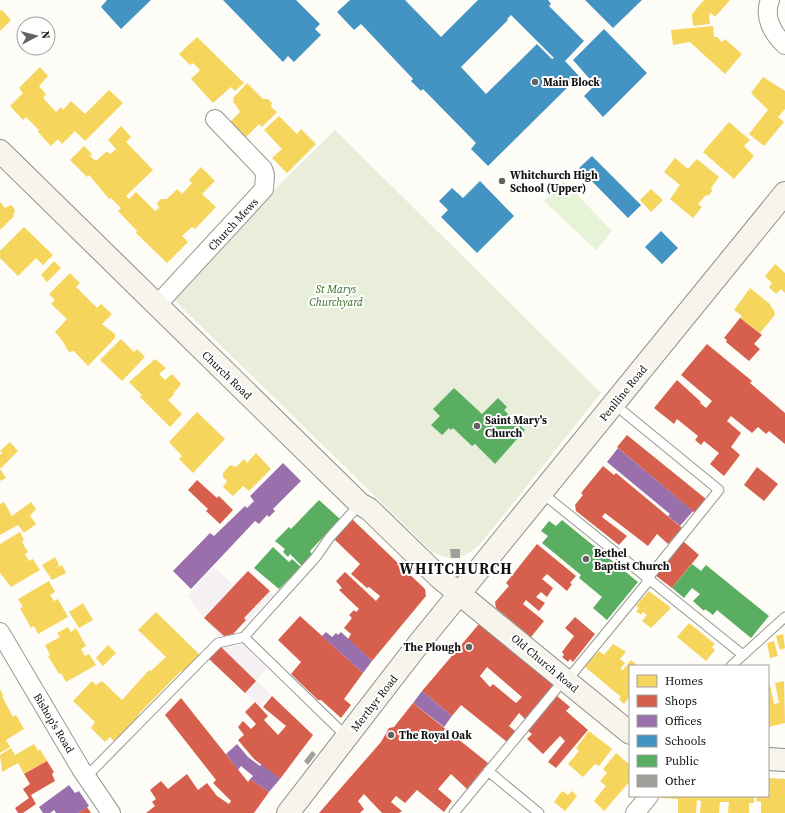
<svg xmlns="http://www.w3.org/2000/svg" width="785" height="813" font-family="'Source Serif 4',serif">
	<rect width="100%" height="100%" fill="#fdfcf7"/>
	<path fill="#f5f0f3" d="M214,567L233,585L248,571L274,595L233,635L219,636L187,596Z
		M243,644L267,668L256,680L271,695L260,707L208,658L220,646L222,647Z"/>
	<path fill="#e7f3d7" d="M564,181L612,231L596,250L544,201Z"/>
	<path fill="#e9eedb" d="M335,130L601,393L482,542C467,558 449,564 430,550L172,298L284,180Z"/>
	<path fill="#f6d55c" d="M704,0H730L715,17L711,13L709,15L710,24L693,26L692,14Z
		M2,10L11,20L0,31V11Z
		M713,26L714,37H717L722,42L725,39L742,54L725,74L690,42L673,45L671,30Z
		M197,37L244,83L235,91L231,87L213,103L191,79L200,70L193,63L190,65L179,54Z
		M40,67L48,76L39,86L46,94L43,98L56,112L61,107L63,110L71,101L85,114L109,90L123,103L85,141L75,131L62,144L58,139L51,146L38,132L39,130L26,117L23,120L10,106L23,93L19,88Z
		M763,77L785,91V109L778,117L784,122L764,146L749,134L768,110L751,93Z
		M247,83L263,99H268L272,103L271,107L277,112L262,127L259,124L244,139L229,123L240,112L233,101L234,100L233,98Z
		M279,116L297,134L301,129L316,144L287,173L272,158L282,149L264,130Z
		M729,122L750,140L744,146L754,156L734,179L703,152Z
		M121,126L131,137L126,142L153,170L126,196L129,199L136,192L155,211L159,208L157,203L161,199H167L177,189L182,194L192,183L189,180L201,167L215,181L202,194L216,207L195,229L192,227L182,236L188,242L167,263L136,233L137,231L118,211L121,208L111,198L109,199L89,175L87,177L70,160L84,146L92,154L90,156L96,161L107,151L110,154L116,149L108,140Z
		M675,158L688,169L697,159L719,177L711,188L712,191L709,195L705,196L698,204L702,207L693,218L670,199L680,185L664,172Z
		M651,189L663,200L651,212L640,200Z
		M0,202L5,208L11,205L14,208L15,212L13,214L14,216L0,230Z
		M24,227L53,255L43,265L36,258L18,276L0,258V251Z
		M54,261L61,268L47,282L41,275Z
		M775,264L785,273V293L781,289L776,294L769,287L772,283L765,276Z
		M70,273L80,283L76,287L97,308L101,304L112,314L102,324L115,334V338L88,366L74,351L69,352L65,346L64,343L55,332L67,319L51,304L55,300L49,294Z
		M750,288L771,305L770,306L774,310L775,315L760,333L740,318L742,316L734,310Z
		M121,339L134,352L137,349L145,357L122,381L100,360Z
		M155,359L166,368L159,374L165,380L172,374L181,384L173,394L174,395L168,400L182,414L170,427L140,397L142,395L129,382Z
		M197,412L225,439L193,473L179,459L182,456L169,442Z
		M10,442L18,451L0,469V455L2,453L0,451Z
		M256,453L271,469L249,491L243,486L233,496L223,487L227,481L223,477V473L230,465L236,467L244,459L247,463Z
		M1,470L6,478L0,481V471Z
		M4,502L12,516L31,502L36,509L30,516L36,524L24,533L18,525L0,535V504Z
		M20,532L24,540L22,542L28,552L25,554L29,561L33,559L40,570L11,587L0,573V544Z
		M55,557L59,565L56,568L62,565L66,573L52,580L42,565Z
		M49,581L55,592L50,595L54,601L58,599L68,617L38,634L34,626L31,628L20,608L23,607L18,599Z
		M649,591L671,608L651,628L642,621L647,615L643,612L641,615L636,611L639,608L636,606Z
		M83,603L93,620L79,628L69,612Z
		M156,612L200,655L183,672L181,671L138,715L139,717L115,742L110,737L105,742L91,728L95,722L73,701L92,681L96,685L102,681L122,700L149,670L151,671L166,657L138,630Z
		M689,623L715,644L712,647L715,650L706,661L677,637Z
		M68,627L71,632L76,628L86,646L81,649L85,656L89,654L96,665L66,682L61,673L59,674L48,656L50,655L45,645L60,637L57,633Z
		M783,634L785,648L780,650L776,636Z
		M774,641L778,656L770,658L767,643Z
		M613,644L626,652L620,659L625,663L620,669L623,670L631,660L638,666H630V696L624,704L619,699L621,697L585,667L599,651L604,655Z
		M108,645L116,653L103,666L96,658Z
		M784,681L785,723L768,727V685H770L774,704L779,703L775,683Z
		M0,689L3,695L2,696L13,717L16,715L24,729L6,740L10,747L0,753Z
		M589,731L612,749L599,766L595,764L583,777L568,764L579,751L576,748Z
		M34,744L38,751L40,749L47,761L24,774L18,763L2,772L0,755L11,748L15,755Z
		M616,753L630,765V781L604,811L594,801L606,786L600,781L607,773L603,769Z
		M768,778L785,779V813H761V802L756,801L757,796H768Z
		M562,791L568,795L572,791L577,796L565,811L554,802Z
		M662,796H754V803H749V813H728L729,802H720L719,813H700L701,801L697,800L696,813H678V799L661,798Z"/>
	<path fill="#d6604d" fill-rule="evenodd" d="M740,318L762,335L754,344L760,349L749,361L726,342L727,340L724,338Z
		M707,344L752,381L750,383L785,413V444L769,431L766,434L758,427L752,433L731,416L727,421L741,433L731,447L740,455L724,476L710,464L719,453L704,441L701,445L695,440L698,436L677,419L674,424L654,408L677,380L701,402L700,403L706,408L712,401L681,375Z
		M627,435L706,499L695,513L617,447Z
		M603,466L614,475L616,473L682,528L668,544L657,534L648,546L605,513L602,517L627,536L619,545L576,511L575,505L583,495L581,493Z
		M757,467L778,484L764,501L744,485Z
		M197,480L217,498L219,496L233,510L220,524L206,511L208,509L188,490Z
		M351,518L425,589L426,596L372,661L348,639L351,634L344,628L352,618L349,615L354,610L356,612L359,609L339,590L342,588L336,581L345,572L376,601L380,596L369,587L367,588L351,574L360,564L334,539Z
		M683,541L699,555L672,588L655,575Z
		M537,544L576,576L570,583L572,584L567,591L547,574L542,579L553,588L547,597L541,592L536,597L545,603L539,611L526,600L523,604L544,621L531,637L496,608L495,602L509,586L506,583Z
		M248,571L270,591L244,618L246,620L233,634L224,636L204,618Z
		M300,616L363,673L344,699L351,705L341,718L321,700H318L291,674L301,662L278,640Z
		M575,617L595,634L573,662L570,659L568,662L562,657L564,655L562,652L574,636L565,628Z
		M479,624L553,685L525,719L519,713L509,726L515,731L507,742L461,705L452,716L422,691ZM487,667L522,697L516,703L493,684L490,687L480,676Z
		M220,646L256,681L245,693L208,658Z
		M272,696L313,735L280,779L254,759L238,740L244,735L238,727L243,721L251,729L256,724L245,712L255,702L268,716L264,720L278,735L286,726L263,707Z
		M557,696L570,707L566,711L588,730L556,768L548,762L565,741L560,736L543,754L527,739L532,734L528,731Z
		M181,698L248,782L250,779L269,792L254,813H146L155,806L152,802L156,799L150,790L161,781L168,789L187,774L198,790L207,783L217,796L229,804L231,801L213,783L216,780L165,715Z
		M413,703L488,763L467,789L451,774L438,789L452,801L444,812L417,790L405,803L396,796L391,802L402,811L399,813H382L364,794L358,801L364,809L360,813H319L381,742L389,728L394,727Z
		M47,761L54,772L52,774L55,781L31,795L36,804L23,813H18L15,808L29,798L23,789L30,784L24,774Z
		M87,807L91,813H78Z"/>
	<path fill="#9970ab" d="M618,448L693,511L680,526L668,516L670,514L607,462Z
		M283,463L301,481L273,509L275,511L269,517L267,515L259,524L255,521L191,589L173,571L210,533L214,536L245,506L247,508L254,501L250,496Z
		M326,632L332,637L336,633L338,635L341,632L372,661L363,673L322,636Z
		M422,691L452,716L444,727L413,703Z
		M237,744L248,757L260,766L262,764L280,779L269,792L250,779L253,776L241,766L238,770L226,754Z
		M69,785L75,793L79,791L89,806L78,813H56L54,810L50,813H43L39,807Z"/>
	<path fill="#4393c3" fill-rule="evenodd" d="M107,0H151L121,29L101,7Z
		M223,0H296L320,24L315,29L321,35L294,62L288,56L283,62Z
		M350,0H405L441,37L478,0H548L551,4L549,6L584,41L565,61L579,76L488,166L471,149L476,143L423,89L421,91L411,81L413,79L361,24L354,30L337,12ZM511,15L554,58L552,59L537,44L486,94L461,67L508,20L507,19Z
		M585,0H642L613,28Z
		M604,29L647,73L603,117L584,96L595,85L573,60Z
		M592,156L641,205L628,218L579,168Z
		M480,181L514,216L477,253L441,217L448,210L439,201L452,188L463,198Z
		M661,231L678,248L662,264L645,247Z"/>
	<path fill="#5aae61" d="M454,388L482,414L498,398L507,407L504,410L525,430L495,464L475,444L472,446L453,428L451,430L449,428L442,435L431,425L440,416L433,409Z
		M319,500L340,519L310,551L312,554L302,566L290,554L288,557L283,552L285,549L275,541L289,527L291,529Z
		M562,520L638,582L607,620L593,608L602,597L579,578L581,575L542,543L548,536L541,531L549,521L556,526Z
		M273,547L289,562L292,559L301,567L279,589L254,568Z
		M692,564L701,571L706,565L769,616L751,638L717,610L713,615L705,609L704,611L693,601L700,594L692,588L684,598L672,588Z"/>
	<path fill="#a19f9c" d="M450,549H460V558H451Z
		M312,751L316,754L308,765L304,761Z"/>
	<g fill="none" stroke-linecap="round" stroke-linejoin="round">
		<g stroke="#979795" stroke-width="11">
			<path id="lane" d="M542,493L743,655
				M244,637L347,737
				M731,666L785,617
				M488,771L539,813
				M86,777L218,643L244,637L316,557L330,537L360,504
				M454,813L558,687L573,673L646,584L648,578L719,490L614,404"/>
		</g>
		<g stroke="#979795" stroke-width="20">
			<path id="street" d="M770,0C763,17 773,34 785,45
				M156,306L264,189L265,175L263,169L215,119
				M0,632L81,769L111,813
				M635,813L649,796"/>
		</g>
		<g stroke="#8e8d8b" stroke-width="24">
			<path id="secondary" d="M0,151L360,504L369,509L440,578L630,733
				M768,759L785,760
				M288,813L420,642L785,193"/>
		</g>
		<use href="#lane" stroke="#fffffe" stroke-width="9"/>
		<use href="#street" stroke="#fffffe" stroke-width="18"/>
		<use href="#secondary" stroke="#f6f4eb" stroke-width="22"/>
	</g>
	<g fill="#646362" stroke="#fff" stroke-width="1.5">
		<circle cx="535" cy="82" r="4"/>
		<circle cx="502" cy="181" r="4"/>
		<circle cx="477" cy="426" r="4"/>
		<circle cx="586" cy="559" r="4"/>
		<circle cx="469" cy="647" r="4"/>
		<circle cx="391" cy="735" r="4"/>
	</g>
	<g text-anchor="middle" stroke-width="4" stroke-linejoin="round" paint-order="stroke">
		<g font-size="11" font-weight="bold" fill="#111" stroke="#fff" text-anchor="start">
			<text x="543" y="86">Main Block</text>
			<text x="510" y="179">Whitchurch High<tspan x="510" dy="13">School (Upper)</tspan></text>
			<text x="485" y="424">Saint Mary's<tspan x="485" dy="13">Church</tspan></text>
			<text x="594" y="557">Bethel<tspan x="594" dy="13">Baptist Church</tspan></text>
			<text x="461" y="651" text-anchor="end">The Plough</text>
			<text x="399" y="739">The Royal Oak</text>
		</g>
		<g font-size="11" fill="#111" stroke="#fff">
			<text transform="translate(233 224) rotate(-47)" y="4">Church Mews</text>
			<text transform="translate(227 375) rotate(44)" y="4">Church Road</text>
			<text transform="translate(623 393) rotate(-51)" y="4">Penlline Road</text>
			<text transform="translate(545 663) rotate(40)" y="4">Old Church Road</text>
			<text transform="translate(374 703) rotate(-52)" y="4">Merthyr Road</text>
			<text transform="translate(54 723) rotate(59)" y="4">Bishop's Road</text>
		</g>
		<g font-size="11" font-style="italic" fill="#2f6b1f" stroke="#fff">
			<text x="336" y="293">St Marys<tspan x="336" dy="13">Churchyard</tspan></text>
		</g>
		<g font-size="15" font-weight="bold" letter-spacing="1" fill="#111" stroke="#fff">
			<text x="456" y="574">WHITCHURCH</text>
		</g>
	</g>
	<rect x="629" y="665" width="140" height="132" fill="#ffffff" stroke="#a0a0a0"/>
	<rect x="637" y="675" width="20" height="12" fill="#f6d55c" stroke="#a0a0a0"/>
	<text x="665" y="685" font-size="12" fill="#111111">Homes</text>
	<rect x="637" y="695" width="20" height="12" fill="#d6604d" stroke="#a0a0a0"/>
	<text x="665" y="705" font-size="12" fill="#111111">Shops</text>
	<rect x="637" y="715" width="20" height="12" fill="#9970ab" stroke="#a0a0a0"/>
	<text x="665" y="725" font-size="12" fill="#111111">Offices</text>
	<rect x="637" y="735" width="20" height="12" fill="#4393c3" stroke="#a0a0a0"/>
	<text x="665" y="745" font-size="12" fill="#111111">Schools</text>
	<rect x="637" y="755" width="20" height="12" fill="#5aae61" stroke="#a0a0a0"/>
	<text x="665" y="765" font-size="12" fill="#111111">Public</text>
	<rect x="637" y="775" width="20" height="12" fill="#a19f9c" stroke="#a0a0a0"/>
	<text x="665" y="785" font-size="12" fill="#111111">Other</text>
	<g transform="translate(36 36) rotate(83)"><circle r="19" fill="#ffffff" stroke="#a0a0a0"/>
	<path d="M0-3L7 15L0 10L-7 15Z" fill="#646362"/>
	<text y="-6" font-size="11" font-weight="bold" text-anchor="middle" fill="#111111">N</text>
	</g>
</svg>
